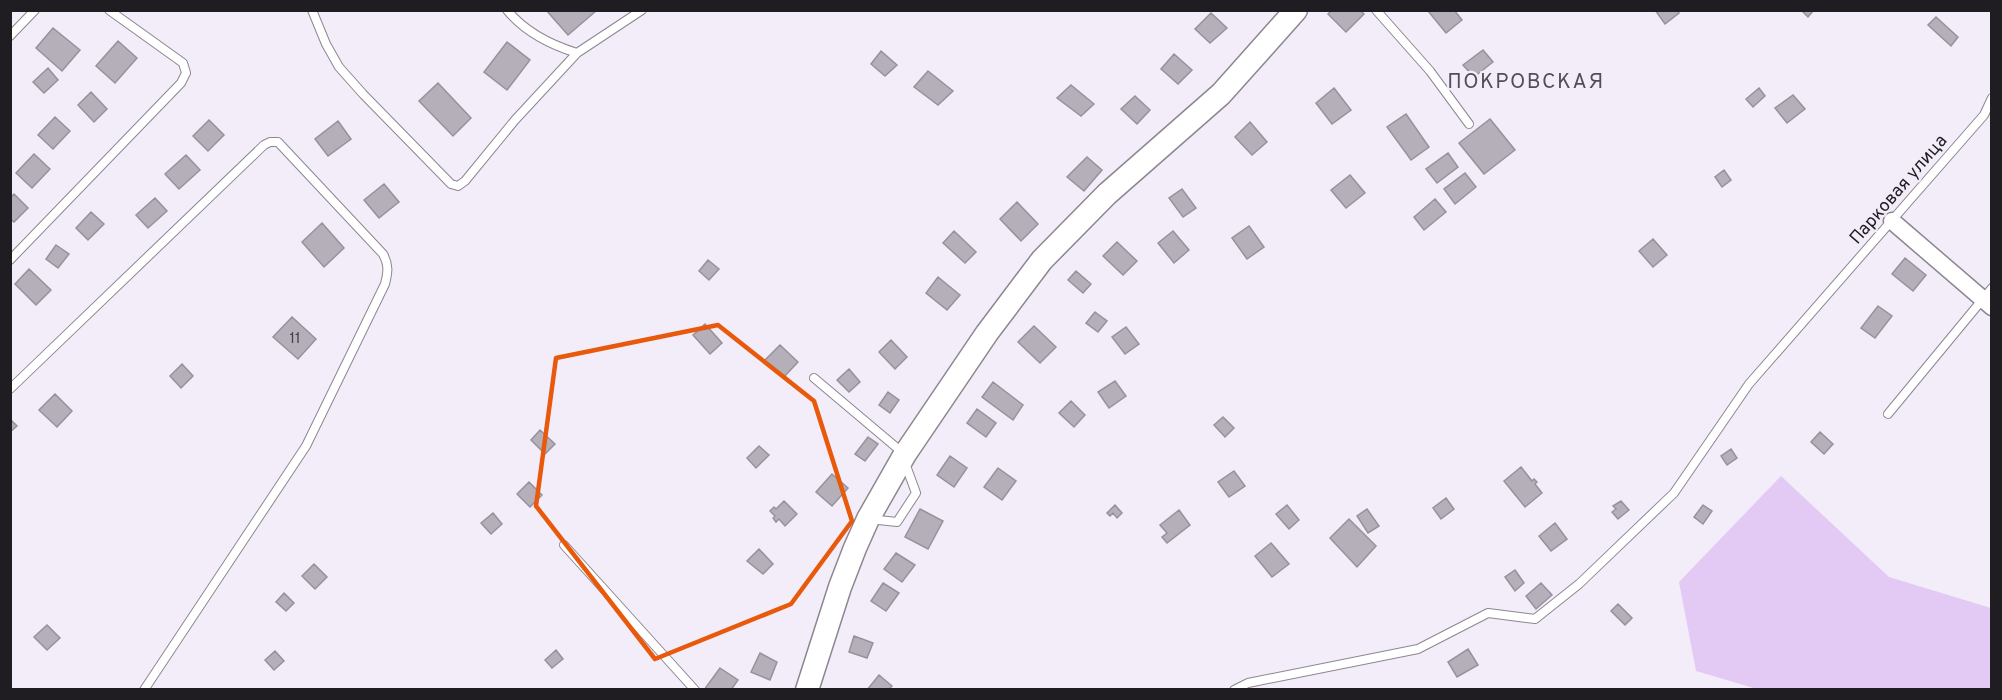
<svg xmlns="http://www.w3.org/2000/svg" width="2002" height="700" font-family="Overpass,sans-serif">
	<rect width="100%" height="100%" fill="#f3edf9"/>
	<path fill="#e2caf4" d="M1781,476L1889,577L1991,608V689H1757L1696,671L1679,582Z"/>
	<path fill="#b5afba" stroke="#97919c" stroke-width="1.5" d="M546,10H595L596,11L568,35Z
		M1332,10H1360L1364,14L1346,32L1328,14Z
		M1454,10L1462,20L1446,33L1428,11Z
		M1655,10H1677L1679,13L1665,24Z
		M1801,10H1814L1808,17Z
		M1211,13L1227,28L1210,43L1195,29Z
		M1936,17L1958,37L1951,46L1928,25Z
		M53,28L80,50L62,71L36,48Z
		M118,41L137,58L115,83L96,66Z
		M507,42L530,60L507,90L484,72Z
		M1483,50L1493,62L1474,77L1463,65Z
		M881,51L897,65L885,76L871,64Z
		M1174,54L1192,70L1178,84L1161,69Z
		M48,68L58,80L44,93L33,82Z
		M928,71L953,91L938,105L914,87Z
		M438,83L471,118L453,136L419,101Z
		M1071,85L1094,104L1081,116L1057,98Z
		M1334,88L1351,110L1332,124L1316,103Z
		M1759,88L1765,96L1753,107L1746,99Z
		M91,92L107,109L94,122L78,105Z
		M1793,95L1805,109L1787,123L1775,108Z
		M1135,96L1150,110L1137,124L1121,109Z
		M1406,114L1429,147L1411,160L1387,127Z
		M55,117L70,131L53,149L38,135Z
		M1490,119L1515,150L1484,174L1459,143Z
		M209,120L224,135L208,151L193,136Z
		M338,121L351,139L328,156L315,139Z
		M1250,122L1267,142L1252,155L1235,137Z
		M1448,153L1458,167L1437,183L1426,169Z
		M34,154L50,169L32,188L16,173Z
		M186,155L200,170L179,189L165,174Z
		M1087,157L1102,170L1084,191L1067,177Z
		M1724,170L1731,180L1722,187L1715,177Z
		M1465,173L1476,187L1455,204L1444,189Z
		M1350,175L1365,193L1346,208L1331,190Z
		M384,184L399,202L379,218L364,200Z
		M1182,189L1196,208L1183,217L1169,198Z
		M14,194L28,208L14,222L10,219V198Z
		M155,198L167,211L148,228L136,215Z
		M1435,199L1446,212L1424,230L1414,217Z
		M1017,202L1038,224L1021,241L1000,219Z
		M91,212L104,224L88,240L76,228Z
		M322,223L344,248L324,267L302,242Z
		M1249,226L1264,247L1247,259L1232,238Z
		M954,231L976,252L965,263L943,243Z
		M1173,231L1189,250L1174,263L1158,243Z
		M1653,239L1667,255L1653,267L1639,251Z
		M1117,242L1137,261L1123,275L1103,256Z
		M56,245L69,254L58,268L46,259Z
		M1905,258L1926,275L1913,291L1892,274Z
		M708,260L719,269L709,280L699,271Z
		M29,269L51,290L36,305L15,284Z
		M1076,271L1091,284L1083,293L1068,280Z
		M938,277L960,295L947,310L926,293Z
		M1878,306L1892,316L1875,338L1861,328Z
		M1095,312L1107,321L1098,332L1086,323Z
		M292,317L316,339L298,359L273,337Z
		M705,324L722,343L710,354L693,335Z
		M1034,326L1056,347L1040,363L1018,342Z
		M1126,327L1139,344L1125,354L1112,337Z
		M891,340L907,357L895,369L879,352Z
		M780,345L798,362L783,378L764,361Z
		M182,364L193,376L181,388L170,376Z
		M849,369L860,382L849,392L837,380Z
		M1115,381L1126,396L1109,408L1098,392Z
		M993,382L1023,405L1013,420L982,397Z
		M888,392L899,400L890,413L879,405Z
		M55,394L72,411L57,427L39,410Z
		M1071,401L1085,415L1074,427L1059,413Z
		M977,409L996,423L986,437L967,423Z
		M1223,417L1234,428L1225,437L1214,425Z
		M10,419L17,426L10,432Z
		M540,430L555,444L545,454L531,440Z
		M1820,432L1833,444L1824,454L1811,442Z
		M868,437L878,444L865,461L855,454Z
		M759,446L769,455L756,468L747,458Z
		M1731,449L1737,458L1727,465L1721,456Z
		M950,456L967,468L954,487L937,475Z
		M1521,467L1532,481L1534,479L1537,482L1535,484L1542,493L1525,507L1504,481Z
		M998,468L1016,481L1002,500L984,487Z
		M1234,471L1245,486L1229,497L1218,482Z
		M832,474L848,488L832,506L816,492Z
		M529,482L542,495L530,507L517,494Z
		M1446,498L1454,509L1441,519L1433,508Z
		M784,501L797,514L785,526L779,519L776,522L773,518L775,516L770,511L774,507L776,509Z
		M1621,501L1629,510L1618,519L1612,512L1616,509L1613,506Z
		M1115,505L1122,513L1117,518L1113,513L1110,516L1107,513Z
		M1287,505L1299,520L1289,529L1276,514Z
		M1703,505L1712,511L1703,524L1694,517Z
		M920,509L943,521L928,549L905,537Z
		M1367,509L1379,526L1368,533L1357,516Z
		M1179,510L1190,525L1167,543L1162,537L1167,533L1160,525Z
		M493,513L502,524L491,534L481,523Z
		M1349,519L1376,546L1357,567L1330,538Z
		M1555,523L1567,539L1551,551L1539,536Z
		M1271,543L1289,564L1272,577L1255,556Z
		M759,549L773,564L763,574L747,561Z
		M896,553L915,565L902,582L884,569Z
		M314,564L327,577L315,589L302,576Z
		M1515,570L1524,583L1515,591L1505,577Z
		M883,583L899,593L886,611L871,601Z
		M1541,583L1552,595L1536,609L1526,596Z
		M284,593L294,603L286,611L276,602Z
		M1618,604L1632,618L1625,625L1611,611Z
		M47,625L60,638L47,650L34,637Z
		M854,636L873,643L867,658L849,652Z
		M1468,649L1478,665L1457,677L1448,662Z
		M556,650L563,659L552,668L545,660Z
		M275,651L284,661L274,670L265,660Z
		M760,653L777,662L770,680L751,672Z
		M720,668L738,680L731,690H704Z
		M879,675L892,686L888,690H867Z"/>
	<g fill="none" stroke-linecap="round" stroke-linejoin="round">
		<g stroke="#8c8691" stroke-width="10">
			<path id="lane" d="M312,10L326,44L339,67L363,94L451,184L458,186L465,181L515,120L577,53C551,45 525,32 507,10
				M1376,10L1430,71L1469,124
				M10,36L35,10
				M577,53L642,10
				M10,260L181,83L186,73L183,63L109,10
				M814,378L903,453
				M10,389L264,145L270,142H278L383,254C389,265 388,272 385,284L306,446L144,690
				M1888,414L1992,288
				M869,519L897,522L916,493L905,463
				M564,545L695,690
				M1234,690L1248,683L1418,649L1488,613L1535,619L1579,584L1674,493L1749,384L1984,115L1992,98"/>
		</g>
		<g stroke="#8c8691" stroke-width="19">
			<path id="street" d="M1892,221L1992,307"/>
		</g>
		<g stroke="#8c8691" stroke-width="25">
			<path id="secondary" d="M807,690L840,587L855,548L868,519L905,454L987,333L1042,260L1107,194L1221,94L1296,10"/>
		</g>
		<use href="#lane" stroke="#fff" stroke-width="8"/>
		<use href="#street" stroke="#fff" stroke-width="16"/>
		<use href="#secondary" stroke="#fff" stroke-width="22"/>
	</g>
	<path fill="none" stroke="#e8590c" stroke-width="4.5" stroke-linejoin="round" d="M718,325L814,401L852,521L791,604L655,659L536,506L556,358Z"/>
	<g text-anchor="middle" stroke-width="4.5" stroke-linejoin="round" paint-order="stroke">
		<g font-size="15" fill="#454248">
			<text x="295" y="343">11</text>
		</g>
		<g font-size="18" fill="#201d22" stroke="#f3edf9">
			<text transform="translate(1898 189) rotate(-49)" y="6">Парковая улица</text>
		</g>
		<g font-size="21" letter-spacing="1.5" fill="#534d57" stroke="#f3edf9">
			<text x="1526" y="88">ПОКРОВСКАЯ</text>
		</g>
	</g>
	<rect width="2002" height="700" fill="none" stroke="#201d22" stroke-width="24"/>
</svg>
